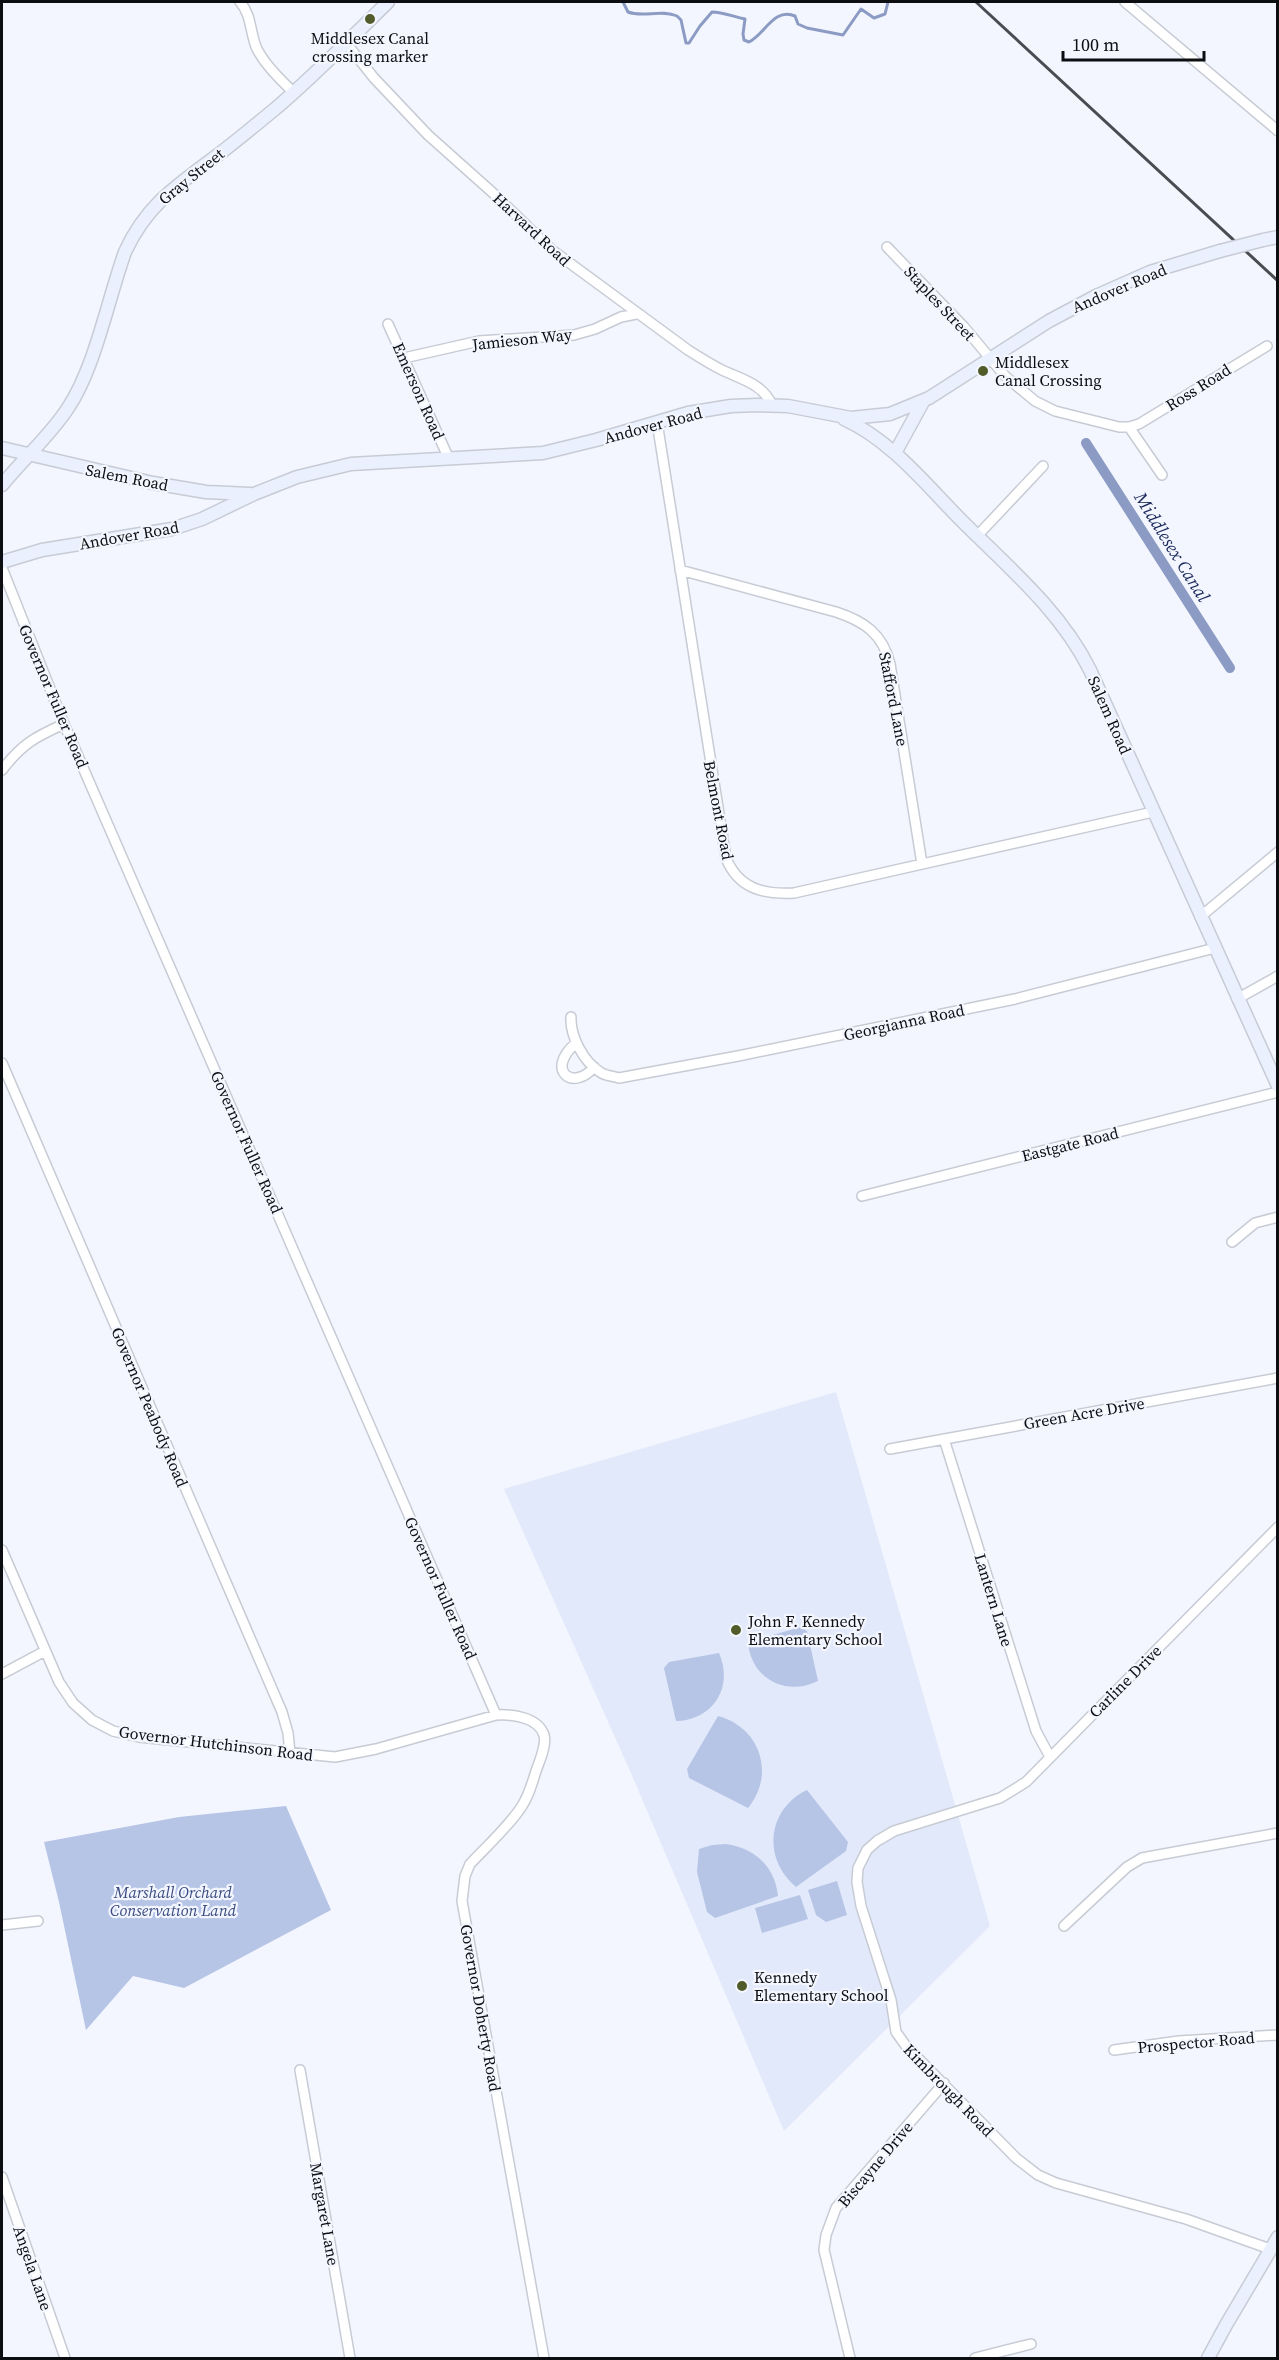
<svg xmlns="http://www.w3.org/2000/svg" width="1279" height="2360" font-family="'Source Serif 4',serif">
	<rect width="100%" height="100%" fill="#f3f6fe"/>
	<path fill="#e2e9fa" d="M836,1392L990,1926L784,2131L630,1771L504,1489Z"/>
	<path fill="#b6c4e6" d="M801,1627L807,1631L818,1681C786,1697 751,1679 748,1642Z
		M719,1653C734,1687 713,1720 676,1721L664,1668L669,1662Z
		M718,1716C760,1727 776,1774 748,1808L689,1778L687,1769Z
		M807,1790L848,1842L846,1851L796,1887C762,1859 767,1809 807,1790Z
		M286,1806L331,1910L184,1988L133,1976L86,2030L59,1902L44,1842L179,1817Z
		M726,1844C755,1848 775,1867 778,1896L715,1918L707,1912L697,1872L699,1849L712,1845Z
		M837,1881L847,1915L826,1922L816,1915L808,1890Z
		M800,1895L808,1919L762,1933L755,1908Z"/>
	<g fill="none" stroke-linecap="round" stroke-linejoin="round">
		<path stroke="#8c9bc3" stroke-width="3" d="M623,2L628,12C643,18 661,9 677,16L681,20L686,43H689L700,26L712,12C723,12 734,17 745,19L743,34L744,40L749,42C765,34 774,7 795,16L798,24L807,28L843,35L861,9L874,18L885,14L888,2"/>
		<path stroke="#8c9bc3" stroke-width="10" d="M1086,443L1230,668"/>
		<g stroke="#c7cbd4" stroke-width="12">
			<path id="street" d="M240,2C252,15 250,34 257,49C266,66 280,79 293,92
				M1125,2L1278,131
				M346,43L374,78L428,135L493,193L552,250L688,350C699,357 710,364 722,370C741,379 763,384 772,405
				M887,247L964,327L1005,376L1035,401L1055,411L1119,427H1129L1162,475
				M388,324L449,459
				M404,358L479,341L574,335L595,329L621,317L636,314
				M657,422L726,858C738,888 763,895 794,893L1153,812
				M1129,427L1139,424L1267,346
				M977,536L1043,466
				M2,568L64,724L496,1715
				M680,570L836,612C864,621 883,634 890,664L922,864
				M2,770C22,744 35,737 64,724
				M1200,917L1278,852
				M1237,999L1278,976
				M571,1017C570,1036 583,1061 600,1072C605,1076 613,1076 619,1078L738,1056L1015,999L1215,948
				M576,1043C544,1071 574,1092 594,1067
				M2,1063L282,1712L288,1733L290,1753
				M862,1196L1278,1092
				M1232,1242L1255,1223L1278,1217
				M944,1439L1036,1731L1050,1757
				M890,1449L1278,1378
				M2,1550L59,1682L73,1703L92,1720L113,1731L139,1737L335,1757L376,1749L496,1715C512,1714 538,1717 544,1735C547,1745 539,1762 536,1771C532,1784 528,1798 520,1809C506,1829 487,1846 470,1864L465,1876L462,1901L544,2358
				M2,1674L45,1651
				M2,1925L38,1921
				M1064,1926L1127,1867L1142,1858L1278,1833
				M1114,2050L1179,2041L1278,2035
				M300,2070L350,2358
				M2,2177L65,2358
				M1270,2249L1186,2219L1056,2183L1038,2175L1016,2158L906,2046L896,2032L891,2000L861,1906L857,1882L858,1868L867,1850L877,1841L894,1831L1000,1798L1026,1782L1278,1527
				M850,2358L824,2250L826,2235L836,2208L944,2083
				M975,2358L1031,2344"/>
		</g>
		<g stroke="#c7cbd4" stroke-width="15">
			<path id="secondary" d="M1263,240L1278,237
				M844,419C892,441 926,485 962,521C1009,568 1060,610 1090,670L1278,1086
				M2,448L153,483L206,492L250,494
				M895,453L924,400
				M2,485C23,459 49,437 68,408C95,368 108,299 125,252C145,208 173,188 211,160C233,144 254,126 275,109C315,75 351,38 388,2
				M2,562L42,550L172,529L202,519L254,494L297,477L351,464L543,453L596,440L688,413L731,406L758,405L788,406L851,418L890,414L929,398L1049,321L1098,295L1150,272L1220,251
				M1208,2358L1226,2325L1278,2237"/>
		</g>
		<use href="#street" stroke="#fff" stroke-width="9"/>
		<use href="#secondary" stroke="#eaf0fe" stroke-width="12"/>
		<path stroke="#4a4c51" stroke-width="3" d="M976,2L1278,281"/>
		<g stroke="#c7cbd4" stroke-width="15" stroke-linecap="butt">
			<path id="secondary-bridge" d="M1220,251L1263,240"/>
		</g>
		<use href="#secondary-bridge" stroke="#eaf0fe" stroke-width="12"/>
	</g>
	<g fill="#525c2b" stroke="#f3f6fe" stroke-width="2">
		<circle cx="370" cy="19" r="6"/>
		<circle cx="983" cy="371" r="6"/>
		<circle cx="736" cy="1630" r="6"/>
		<circle cx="742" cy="1986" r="6"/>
	</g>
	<g text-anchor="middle" stroke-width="4.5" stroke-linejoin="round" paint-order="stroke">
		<g font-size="16" fill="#0d0e12" stroke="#f3f6fe" text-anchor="start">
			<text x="370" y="44" text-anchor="middle">Middlesex Canal<tspan x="370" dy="18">crossing marker</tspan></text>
			<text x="995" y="368">Middlesex<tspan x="995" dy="18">Canal Crossing</tspan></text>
			<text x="748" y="1627">John F. Kennedy<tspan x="748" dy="18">Elementary School</tspan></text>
			<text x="754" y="1983">Kennedy<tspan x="754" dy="18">Elementary School</tspan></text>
		</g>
		<g font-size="16" fill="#0d0e12" stroke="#f3f6fe">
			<text transform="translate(191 176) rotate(-39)" y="6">Gray Street</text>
			<text transform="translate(532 229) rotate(43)" y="6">Harvard Road</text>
			<text transform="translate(1119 288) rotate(-23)" y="6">Andover Road</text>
			<text transform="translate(940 303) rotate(47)" y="6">Staples Street</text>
			<text transform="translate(522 339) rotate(-6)" y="6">Jamieson Way</text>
			<text transform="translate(1198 387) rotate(-32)" y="6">Ross Road</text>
			<text transform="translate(419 391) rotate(66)" y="6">Emerson Road</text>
			<text transform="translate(653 425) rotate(-15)" y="6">Andover Road</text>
			<text transform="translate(127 477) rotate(11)" y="6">Salem Road</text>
			<text transform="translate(129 535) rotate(-10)" y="6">Andover Road</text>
			<text transform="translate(54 696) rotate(67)" y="6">Governor Fuller Road</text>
			<text transform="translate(894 699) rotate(79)" y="6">Stafford Lane</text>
			<text transform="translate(1110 715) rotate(66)" y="6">Salem Road</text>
			<text transform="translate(719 810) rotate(79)" y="6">Belmont Road</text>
			<text transform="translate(904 1022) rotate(-12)" y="6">Georgianna Road</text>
			<text transform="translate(247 1142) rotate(66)" y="6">Governor Fuller Road</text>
			<text transform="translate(1070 1144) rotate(-14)" y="6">Eastgate Road</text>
			<text transform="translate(150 1407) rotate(67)" y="6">Governor Peabody Road</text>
			<text transform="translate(1084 1413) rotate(-10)" y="6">Green Acre Drive</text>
			<text transform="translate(441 1588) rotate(66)" y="6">Governor Fuller Road</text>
			<text transform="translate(994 1600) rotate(73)" y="6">Lantern Lane</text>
			<text transform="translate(1125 1681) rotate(-45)" y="6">Carline Drive</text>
			<text transform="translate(216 1743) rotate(7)" y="6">Governor Hutchinson Road</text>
			<text transform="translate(481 2008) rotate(80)" y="6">Governor Doherty Road</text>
			<text transform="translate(1196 2042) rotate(-5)" y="6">Prospector Road</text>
			<text transform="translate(949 2090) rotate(46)" y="6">Kimbrough Road</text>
			<text transform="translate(875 2164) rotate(-50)" y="6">Biscayne Drive</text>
			<text transform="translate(325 2214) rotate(80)" y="6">Margaret Lane</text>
			<text transform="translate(33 2268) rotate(71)" y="6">Angela Lane</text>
		</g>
		<g font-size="16" font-style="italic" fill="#3a4c81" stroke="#f3f6fe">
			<text x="173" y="1898">Marshall Orchard<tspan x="173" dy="18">Conservation Land</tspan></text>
		</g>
		<g font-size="18" font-style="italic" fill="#1c2b5c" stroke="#f3f6fe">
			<text transform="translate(1172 547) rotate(58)" y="6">Middlesex Canal</text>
		</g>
	</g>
	<rect width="1279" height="2360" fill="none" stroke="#0d0e12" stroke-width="6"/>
	<path d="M1063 51v9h141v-9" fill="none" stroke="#0d0e12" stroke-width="3"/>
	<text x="1072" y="51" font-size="18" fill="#0d0e12" stroke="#f3f6fe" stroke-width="4.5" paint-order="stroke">100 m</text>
</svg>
